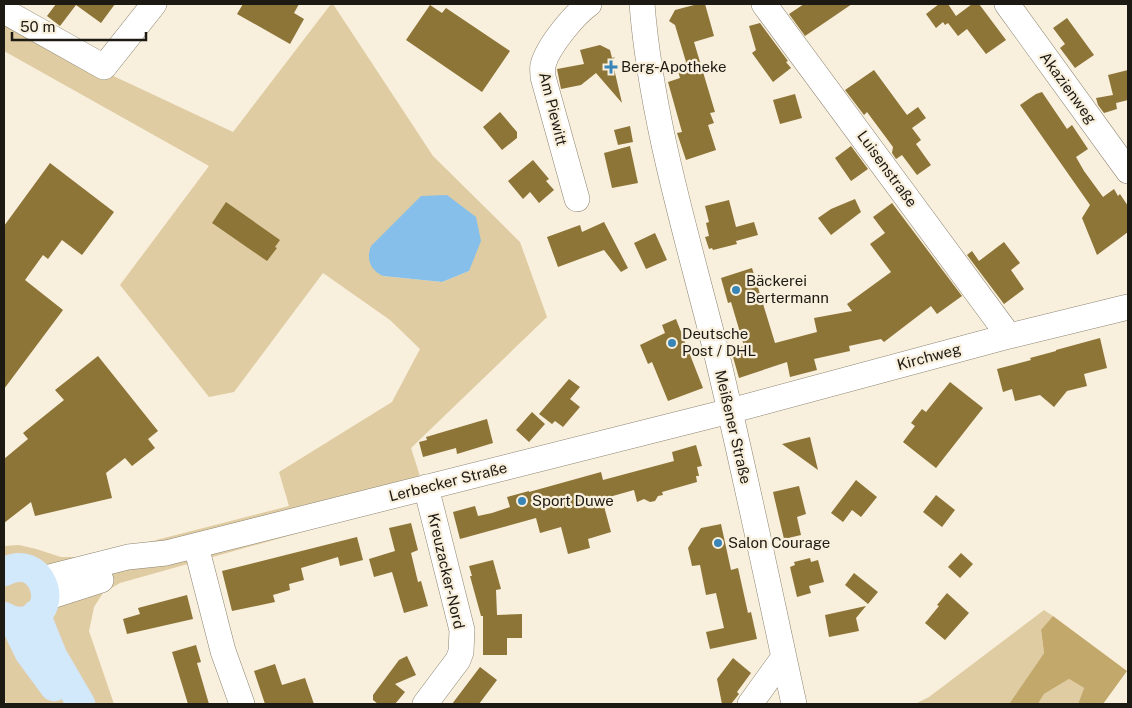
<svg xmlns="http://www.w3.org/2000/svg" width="1132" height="708" font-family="'Public Sans',sans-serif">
	<rect width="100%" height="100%" fill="#f8efdc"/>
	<path fill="#dfcca2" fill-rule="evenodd" d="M331,4H333L433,156L520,242L547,317L411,448L419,473L423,498L120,583L103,593L94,607L89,631L114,704H7L4,699V546L19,545L36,549L61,557H90L289,506L279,472L392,402L420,349L390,320L323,273L234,392L209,397L120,285L209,166L4,51V14L107,73L233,132ZM469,271L442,282L383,276Z
		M1044,610L1053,616L1041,631L1044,653L1009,704H915L929,697Z
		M1069,679L1084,688L1078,704H1038L1044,694Z"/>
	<path fill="#c3a86b" d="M1053,616L1127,671L1103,704H1078L1084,688L1069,679L1044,694L1038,704H1009L1044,653L1041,630Z"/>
	<path fill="#86bfea" d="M447,195L476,217L481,241L469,271L442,282L383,276C370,270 366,259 371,246L421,196Z"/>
	<path fill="#8d7437" d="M56,4H115L101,23L76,5L60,26L47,16Z
		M243,4H299L294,13L304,19L290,44L237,14Z
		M698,4H705L714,36L694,42L715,112L710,113L714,123L708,125L716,150L686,160L677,133L682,132L668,82L680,78L676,64L686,62L675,25L669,21L675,10Z
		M804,4H852L805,36L789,14Z
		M939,4H948L956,16L972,4H979L1006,40L986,54L967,29L958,36L948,23L945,25L943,22L936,28L926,14Z
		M430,5L442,13L446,8L510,51L482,92L406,40Z
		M1067,18L1094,55L1075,68L1060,48L1065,44L1053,28Z
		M760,23L788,61L786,62L791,68L773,82L752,53L756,50L749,26Z
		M600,45L610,50L612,58L615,57L612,60L622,103L596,73L581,85L561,89L557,69L584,64L580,50Z
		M874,70L907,115L918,107L926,118L912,128L921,140L916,144L931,165L917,175L902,155L896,159L892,153L893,147L867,112L864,115L845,90Z
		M1128,70V100L1116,103L1117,109L1104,113L1098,105L1096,98L1113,95L1108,75Z
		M1042,92L1067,129L1072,125L1088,149L1076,157L1084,171L1103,197L1114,189L1118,196L1120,194L1128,206V232L1097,255L1082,218L1090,205L1020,105L1036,94Z
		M795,94L802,118L780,124L773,100Z
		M500,112L517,132V138L502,150L483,127Z
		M630,126L633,142L618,145L614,130Z
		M630,146L638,183L612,188L604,153Z
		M851,146L868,169L851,181L835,158Z
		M533,160L549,179L546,181L554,190L539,203L530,192L523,199L508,181Z
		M50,163L114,212L82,255L62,240L48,259L43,255L25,280L63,310L4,389V226Z
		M855,199L861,212L831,235L818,218L831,209Z
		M729,200L736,227L754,222L758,235L736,241L737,244L713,250L712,248L709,249L705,237L709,236L706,223L709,222L705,206Z
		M226,202L280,240L275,247L277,248L267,261L212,223Z
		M892,203L962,296L937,314L931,306L884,342L881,339L849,346L850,351L814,359L817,370L790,377L787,362L739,378L731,350L744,346L731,302L728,303L721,278L752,268L775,343L817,332L814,318L852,311L847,304L891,272L870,244L885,233L873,217Z
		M604,222L628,268L621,272L604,250L558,267L547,237L580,225L582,232Z
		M655,233L667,260L646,269L634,243Z
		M1004,242L1020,263L1011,270L1024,289L1004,304L967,255L972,251L979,261Z
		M676,319L703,388L668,401L652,362L648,364L640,345L665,333L662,325Z
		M1100,338L1107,368L1084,374L1087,386L1067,391L1054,407L1040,395L1015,401L1012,389L1003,392L997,369L1031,360L1030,358L1056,351V350Z
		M98,356L158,431L148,439L155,448L132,466L125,458L106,473L112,498L35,516L31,502L4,523V459L28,439L23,433L64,400L55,390Z
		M569,379L580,387L570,399L580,407L563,427L555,421L552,424L539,414Z
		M950,382L983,408L936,468L903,442L915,426L911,423L922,409L926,412Z
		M532,412L545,424L529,442L516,430Z
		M487,419L493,443L457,454L456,448L423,457L419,442L427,440L426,437Z
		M810,437L818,470L782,444Z
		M696,445L702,466L697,467L699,476H696L697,482L662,492L663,495L658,496L655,501L650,502L644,499L637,502L634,490L602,499L611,532L588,539L590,548L568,554L561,527L540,533L536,518L460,539L453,512L475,506L478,516L492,513L510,507L507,497L529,491V492L601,472L603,480L674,461L672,452Z
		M856,480L877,497L861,517L852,510L843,522L831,513Z
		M799,486L806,514L797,517L801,535L784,539L773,492Z
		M936,495L955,510L942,527L923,512Z
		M411,523L418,550L411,553L418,582L421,581L428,606L404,613L392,572L374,577L369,559L395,551L389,528Z
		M721,524L731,570L738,568L748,613L751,612L757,639L710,649L706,632L724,628L716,593L706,595L700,565L692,566L688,548L701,528Z
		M357,537L363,560L340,566L338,557L301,568L304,580L289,584L290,590L273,595L275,602L232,611L222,571Z
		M961,553L973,564L960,578L948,567Z
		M810,558L811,562L818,560L824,582L809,586L811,593L797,597L790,567L795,565L794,562Z
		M493,560L501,589L496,590L497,615L522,614V638H507V655H483V616H481L470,576H472L469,566Z
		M854,573L878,592L868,604L845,585Z
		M947,593L969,613L945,640L925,623L939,606L937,605Z
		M187,595L193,619L127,634L123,619L140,614L138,608Z
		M866,606L856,618L859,631L829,637L825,615Z
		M196,645L201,662L197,663L209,704H188L172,652Z
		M407,656L416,675L395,684L405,692L395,704H378L373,700V695L399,660Z
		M733,658L751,673L737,692L739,694L731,704H722L717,679Z
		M275,664L282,685L305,678L314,704H265L254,671Z
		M480,667L497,680L479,704H452Z"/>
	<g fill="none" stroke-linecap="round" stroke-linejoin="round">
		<g stroke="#8d8573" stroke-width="26">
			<path id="minor" d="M642,4C651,117 686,233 714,343C743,463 768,584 794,704
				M764,4L1009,336
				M1007,4L1128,171
				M4,11L104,67L154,4
				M577,199L543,77C543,73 542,68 543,65C548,46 574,15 589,4
				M196,546L223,651L242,704
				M41,579L128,557L166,553L730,411L1009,336L1128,307
				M45,598L101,580
				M425,704L458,660L461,652L462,630L426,487
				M750,704L784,657"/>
		</g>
		<g stroke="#dbdad9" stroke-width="29">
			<path id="major" d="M4,572C41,551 63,609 27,620C19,622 11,621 4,616
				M36,614L53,656L81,704
				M13,620L29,653L54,687"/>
		</g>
		<use href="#minor" stroke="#fff" stroke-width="25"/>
		<use href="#major" stroke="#d1e9fb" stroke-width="28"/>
	</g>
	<g fill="#3985b8" stroke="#f8efdc" stroke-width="2">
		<path d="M608.5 59.5h5v5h5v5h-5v5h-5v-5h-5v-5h5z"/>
		<circle cx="736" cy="290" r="5"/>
		<circle cx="672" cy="343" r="5"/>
		<circle cx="522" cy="501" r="5"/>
		<circle cx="718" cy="543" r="5"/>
	</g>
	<g text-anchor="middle" stroke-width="4.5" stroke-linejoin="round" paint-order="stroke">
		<g font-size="15" fill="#1d1a13" stroke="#f8efdc" text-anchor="start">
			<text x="621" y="72">Berg-Apotheke</text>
			<text x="746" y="286">Bäckerei<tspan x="746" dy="17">Bertermann</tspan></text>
			<text x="682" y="339">Deutsche<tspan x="682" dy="17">Post / DHL</tspan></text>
			<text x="532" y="506">Sport Duwe</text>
			<text x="728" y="548">Salon Courage</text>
		</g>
		<g font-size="15" fill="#1d1a13" stroke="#f8efdc">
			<text transform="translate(1068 88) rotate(54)" y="5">Akazienweg</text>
			<text transform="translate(553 109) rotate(76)" y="5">Am Piewitt</text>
			<text transform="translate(887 169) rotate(54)" y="5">Luisenstraße</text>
			<text transform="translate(929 357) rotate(-15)" y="5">Kirchweg</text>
			<text transform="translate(733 427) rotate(77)" y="5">Meißener Straße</text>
			<text transform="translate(448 482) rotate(-14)" y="5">Lerbecker Straße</text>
			<text transform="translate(446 571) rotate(77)" y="5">Kreuzacker-Nord</text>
		</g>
	</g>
	<rect width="1132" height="708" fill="none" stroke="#1d1a13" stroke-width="10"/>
	<path d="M12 32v8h134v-8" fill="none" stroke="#1d1a13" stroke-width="2.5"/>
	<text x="20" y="32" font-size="15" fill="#1d1a13" stroke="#f8efdc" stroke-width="4" paint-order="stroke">50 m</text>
</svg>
